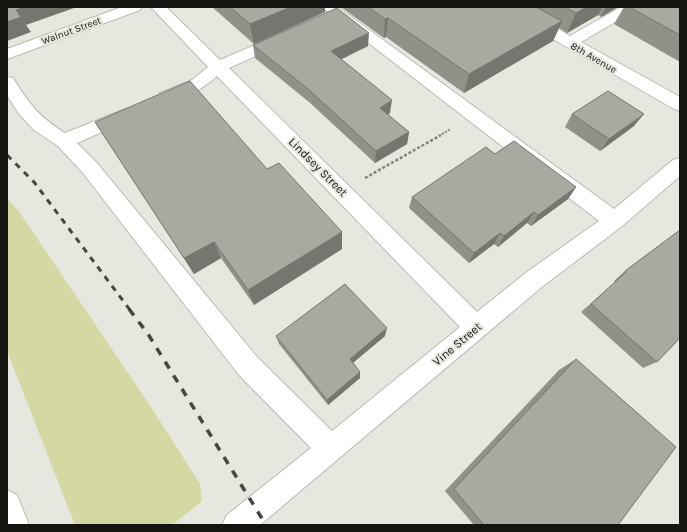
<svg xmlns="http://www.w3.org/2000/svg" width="687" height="532" font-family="Karla,sans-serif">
	<rect width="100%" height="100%" fill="#e6e7de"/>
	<path fill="#d4d9a3" d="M7,198L20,213L151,407L200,484L202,501L172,525H75L7,351Z"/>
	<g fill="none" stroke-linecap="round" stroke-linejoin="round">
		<g stroke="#babbb3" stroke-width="2">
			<path id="minor" d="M122,7H142L140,10L7,59V49Z
				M151,7H166L220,60L276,36H286L289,39L286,42L229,68L477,312L527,272L599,221L322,7H338L614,209L673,160L680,158V176L621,227L543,286L260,525H222L227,515L311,448L239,375L83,173L58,146L34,130L19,114L7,95V77L13,78C30,105 38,116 65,133L120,111L126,109L132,111L135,115L132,119L77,143L97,163L257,357L332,431L460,327L217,76C205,87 176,106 160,101L157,97L160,93L192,80L208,67Z
				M501,7H519L570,36L621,7H638L636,10L581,42L680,97V111L674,109L503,10Z
				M7,490L17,495L29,525H7Z"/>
		</g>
		<path stroke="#82837c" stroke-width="2" stroke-dasharray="2 1.5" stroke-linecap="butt" d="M439,136L451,129"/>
		<path stroke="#82837c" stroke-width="2.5" stroke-dasharray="3 2" stroke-linecap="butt" d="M365,178L441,135"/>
		<use href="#minor" fill="#fff" fill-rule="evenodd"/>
		<path stroke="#464742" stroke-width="3" stroke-dasharray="6 6" stroke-linecap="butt" d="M7,155L34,182L130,310"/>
		<path stroke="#464742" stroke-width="3.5" stroke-dasharray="8 8" stroke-linecap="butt" d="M129,309L148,334L266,525"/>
	</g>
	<path fill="#91918a" d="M212,7H325V12L254,44Z
		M341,7H618L601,17L598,15L567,33L559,28L553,41L464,93L386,37L384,38Z
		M624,7H680V62L614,24Z
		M253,45L368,46L341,59L390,113L388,115L409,132L407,144L375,163L309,102L255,58Z
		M572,114L634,126L600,151L565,127Z
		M95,122L267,169L342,249L254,305L221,258L194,274Z
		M495,154L576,187L568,199L531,226L527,223L498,247L494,244L469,263L409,208L412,197Z
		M680,230V340L679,339L657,362L643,368L581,312L615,282L614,281L625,271Z
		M276,336H385L353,363L360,378L328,405L279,344Z
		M576,359L618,525H474L445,491L559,370Z"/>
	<path fill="#767671" d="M25,7H77L26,25L31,32L7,41V22L16,10Z
		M291,7H325V12L254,44L250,24Z
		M587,7H602L598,15L567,33L576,13Z
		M606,7H618L601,17Z
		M388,18L386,37L384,38L385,19Z
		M562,21L553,41L464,93L469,74Z
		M369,33L368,46L332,64L331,51Z
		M392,100L390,113L378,120L380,108Z
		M644,114L634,126L600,151L609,139Z
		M409,132L407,144L375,163L376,151Z
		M576,187L568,199L531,226L538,215Z
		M534,212L527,223L498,247L504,236Z
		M342,232V249L254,305L248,290Z
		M500,233L494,244L469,263L474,253Z
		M214,242L221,258L194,274L184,258Z
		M387,328L385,336L349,366L350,359Z
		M360,372V378L328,405L327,400Z"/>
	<path fill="#a9a9a1" stroke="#767671" d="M7,7H25L16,10L21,17L7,22Z
		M230,7H291L250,24Z
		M368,7H536L562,21L469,74L388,18L385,19Z
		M565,7H587L576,13Z
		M629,7H680V35Z
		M337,8L369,33L331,51L392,100L380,108L409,132L376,151L308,89L253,45Z
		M190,81L267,169L279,163L342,232L248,290L214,242L184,258L95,122Z
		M608,91L644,114L609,139L572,114Z
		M514,141L576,187L538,215L534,212L504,236L500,233L474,253L412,197L486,147L495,154Z
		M680,230V338L657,362L591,304L626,272L625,271Z
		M345,284L387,328L350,359L360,372L327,400L276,336Z
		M576,359L676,447L618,525H484L454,489Z"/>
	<g text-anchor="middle" stroke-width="4" stroke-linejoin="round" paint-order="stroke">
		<g font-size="10" fill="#141411" stroke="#e6e7de">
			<text transform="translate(71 30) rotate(-20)" y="4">Walnut Street</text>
			<text transform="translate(594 57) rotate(30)" y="4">8th Avenue</text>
		</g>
		<g font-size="12" fill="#141411" stroke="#e6e7de">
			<text transform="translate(318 167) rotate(45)" y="4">Lindsey Street</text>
			<text transform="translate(457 344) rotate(-40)" y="4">Vine Street</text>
		</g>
	</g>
	<rect width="687" height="532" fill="none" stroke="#141411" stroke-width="16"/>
</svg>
